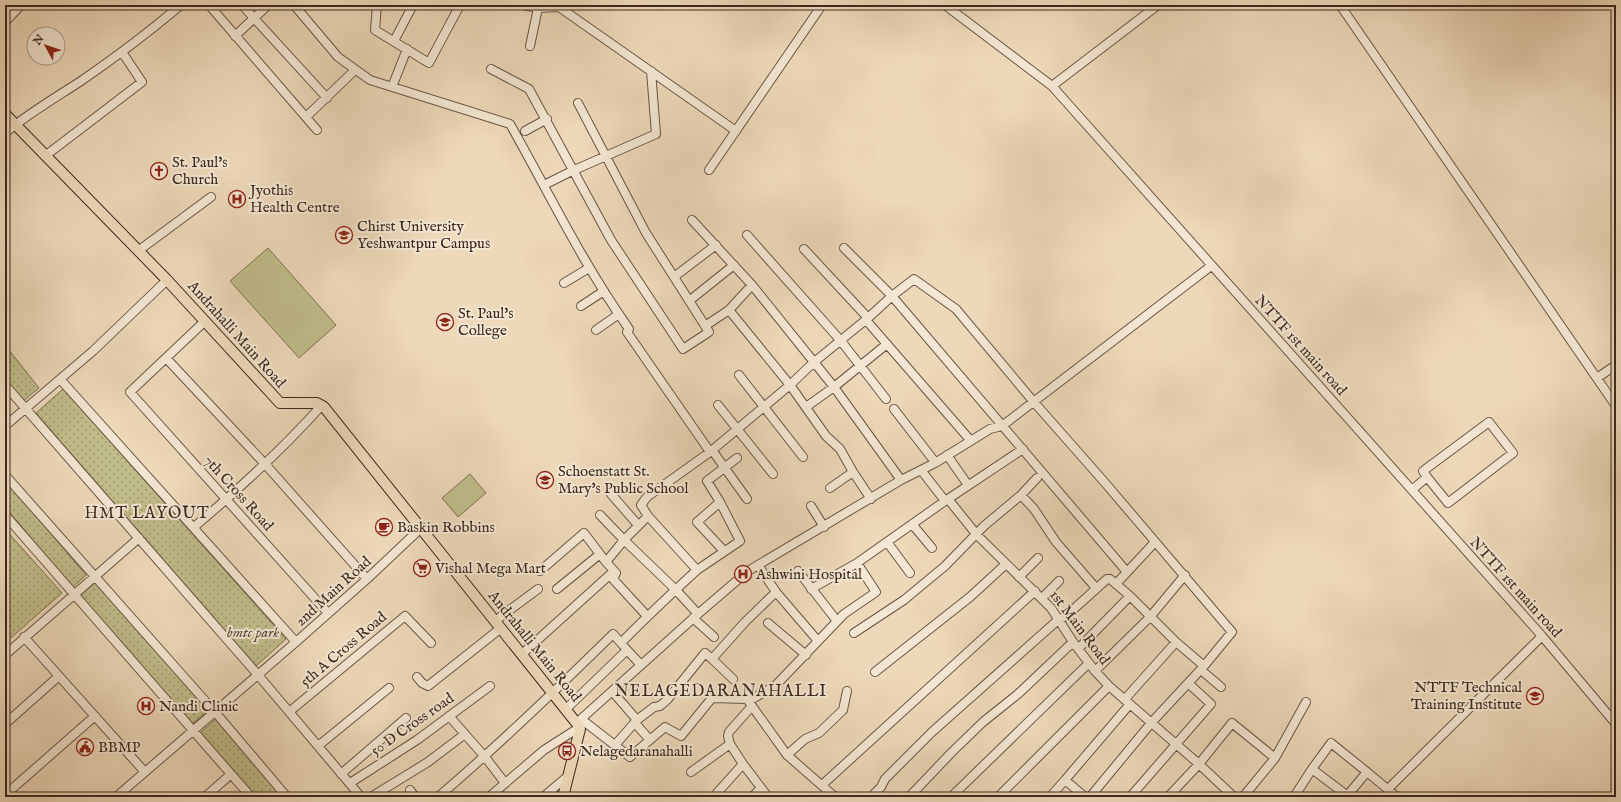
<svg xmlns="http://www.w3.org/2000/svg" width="1621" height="802" font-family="'IM FELL English',serif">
	<defs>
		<pattern id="park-dots" width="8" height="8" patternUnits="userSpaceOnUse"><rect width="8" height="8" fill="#c0bc8a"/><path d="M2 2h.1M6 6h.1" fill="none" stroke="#9d9970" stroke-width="1.8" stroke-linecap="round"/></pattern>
	</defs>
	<rect width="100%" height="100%" fill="#edd8b9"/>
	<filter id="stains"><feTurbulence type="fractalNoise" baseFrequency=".005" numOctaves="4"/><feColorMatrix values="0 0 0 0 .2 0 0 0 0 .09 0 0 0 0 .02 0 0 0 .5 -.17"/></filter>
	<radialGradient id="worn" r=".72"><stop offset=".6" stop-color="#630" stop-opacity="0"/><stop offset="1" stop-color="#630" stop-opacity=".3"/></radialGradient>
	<path fill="url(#park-dots)" stroke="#7e7254" d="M5,345L39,388L22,402L5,382Z
		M63,389L286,639L256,666L36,413Z
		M5,480L86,575L73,587L5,507Z
		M5,529L62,593L5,643Z
		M97,581L209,710L192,724L80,596Z
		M217,718L284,797H257L200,733Z"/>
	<path fill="#c0bc8a" stroke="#7e7254" d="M268,248L336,325L299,358L230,281Z
		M470,474L486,493L458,517L442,498Z"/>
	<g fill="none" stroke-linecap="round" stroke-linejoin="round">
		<g stroke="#695546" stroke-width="10">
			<path id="minor" d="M209,5L317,130
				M242,5L327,98
				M294,5L338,57L370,80L510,124C549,193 583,264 629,329L627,332L710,452
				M377,5L375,30L429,63L460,5
				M524,5L538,8L559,7L736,131
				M945,5L1052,86L1542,636L1616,724
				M1340,5L1616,406
				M5,22L21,5
				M235,36L268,5
				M394,41L413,5
				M530,46L538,8
				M491,69L529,89L611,240L683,349L709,332L646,233L578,103
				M1052,86L1158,5
				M392,87L407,49
				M306,117L355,70
				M525,131L547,119
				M5,133C29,113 55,98 81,81C116,57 149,32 181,5
				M45,156L142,82L122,52
				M709,170L822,5
				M544,185L572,171L656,134L651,71
				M692,220L752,285
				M747,235L841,341L886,399
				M844,248L892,296L1127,572
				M804,249L868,318
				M138,251L211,197
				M674,277L716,245
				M564,283L589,268
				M689,301L734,265
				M581,306L604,291
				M729,310L752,285L834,387L901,480
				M866,320L971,441
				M205,321L130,392L328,613
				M705,326L729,310L790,385L826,436L840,449L853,472L871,499
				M596,330L619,314
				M166,358L265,464L367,579
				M739,375L803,457
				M1597,378L1616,365
				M60,379L296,642
				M5,385L258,675L361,797
				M718,405L773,474
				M806,407L834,387L887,344
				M894,409L935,462
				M5,426L93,351L167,280
				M712,450L747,499
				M947,455L968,485
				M921,470L945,501
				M5,475L215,712L287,797
				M830,488L853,472
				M1412,490L1427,477L1448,503L1513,453L1489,422L1423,471L1427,477
				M611,494L638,525
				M1021,495L1034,509L1056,542L1096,588
				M948,499L977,535L1051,608L1073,642L1095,671L1109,686L1199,764L1234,797
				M720,502L707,481L737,458
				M811,506L824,527
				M5,515L251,797
				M600,515L624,540L606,562L616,573L613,579L647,616
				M648,516L641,505L647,497L710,452L790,385L813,363L868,318L892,296L914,279L956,309L1033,401L1106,484L1232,632L1204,666L1152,722L1090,797
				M912,524L932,548
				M194,527C239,489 283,449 322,405
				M887,542L910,573
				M758,565L776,592
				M697,570L740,541L720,502L697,522L724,551
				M540,571L584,533L606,562
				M798,571L837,621
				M1019,577L1038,558
				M1116,584L1155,542
				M557,589L600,554
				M811,589L857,563L945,501L1023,449
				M1042,598L1059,581
				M693,618L714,637
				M495,621L538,589
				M768,623L806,655
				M854,633L904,600L945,566L984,526L1021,495L1037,478
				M24,637L144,771
				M1078,649L1130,596
				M627,650L641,665
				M522,654L614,571
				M5,655L139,538
				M712,659L733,679
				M1201,670L1221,687
				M1095,671L1150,617L1185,575
				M875,672L970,597L1006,564
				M417,677L422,683L428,686L501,628
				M612,691L637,720
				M747,699L787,755L835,797
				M1125,699L1176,642
				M566,709L627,650L621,643
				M289,712L405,616L431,643
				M449,716L485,757L505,783
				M581,719L630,757L665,727L681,736L712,698L747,699L754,698L776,685L844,614L876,592L857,563
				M635,723L650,740
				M5,724L59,676
				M730,744L728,736L729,732L752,706
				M615,745L637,720L654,707L660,706L667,700L705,653L712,659L745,622L776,592L818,641
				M318,746L389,688
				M787,755L805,739L819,733L843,710L847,691
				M1275,758L1306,702
				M1312,769L1331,743L1367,772
				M691,772L730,744L743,764L768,797
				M341,774L406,718
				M350,783L417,740L490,686
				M822,785L1035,591
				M1388,789L1542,636
				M410,790L415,797
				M717,793L743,764
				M5,795L95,716
				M1131,796L1211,704L1188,683
				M116,797L296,642L367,579L421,528
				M205,797L230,775
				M371,797L428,762L465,734
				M438,797C499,745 556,690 613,634L621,643C645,618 671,594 697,570L648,516L624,540L676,590L698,614
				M489,797L544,750L580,727L581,719L698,614L748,571L901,480L935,463L990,429L1002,426L1211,266
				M543,797L568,776
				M752,797L761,788
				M871,797L881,787L885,779L932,732L1058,620L1066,616L1107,579H1110L1130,596L1176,642L1204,666
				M911,797L912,794L951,753L983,722L1018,694L1073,642
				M951,797L1088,664
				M998,797L1109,686
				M1050,797L1065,780
				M1085,797L1065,780L1130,704
				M1168,797L1199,764L1232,723L1275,758L1243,797
				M1294,797L1312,769L1349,797
				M1346,797L1367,772L1397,797"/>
		</g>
		<g stroke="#3d291f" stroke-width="12">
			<path id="major" d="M5,114L167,280L280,403H317L324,407L578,725L580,729L563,797"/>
		</g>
		<use href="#minor" stroke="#f3e6d2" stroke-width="8"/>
		<use href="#major" stroke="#edd8b9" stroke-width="10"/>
	</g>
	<defs>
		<g id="church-ring" transform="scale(0.9)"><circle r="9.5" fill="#f3e6d2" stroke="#8f2418" stroke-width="1.5"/><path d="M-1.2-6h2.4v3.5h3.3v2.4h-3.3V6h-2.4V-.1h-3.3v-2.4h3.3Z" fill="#8f2418"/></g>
		<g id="hospital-ring" transform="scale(0.9)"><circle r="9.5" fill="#f3e6d2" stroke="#8f2418" stroke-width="1.5"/><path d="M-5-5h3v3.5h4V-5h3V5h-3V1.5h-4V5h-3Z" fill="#8f2418"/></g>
		<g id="university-ring" transform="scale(0.9)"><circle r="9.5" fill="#f3e6d2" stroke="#8f2418" stroke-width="1.5"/><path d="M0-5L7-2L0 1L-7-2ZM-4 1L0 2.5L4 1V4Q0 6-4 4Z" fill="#8f2418"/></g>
		<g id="school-ring" transform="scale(0.9)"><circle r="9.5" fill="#f3e6d2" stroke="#8f2418" stroke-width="1.5"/><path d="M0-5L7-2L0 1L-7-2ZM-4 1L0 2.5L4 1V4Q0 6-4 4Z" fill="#8f2418"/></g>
		<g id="cafe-ring" transform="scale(0.9)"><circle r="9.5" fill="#f3e6d2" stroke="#8f2418" stroke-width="1.5"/><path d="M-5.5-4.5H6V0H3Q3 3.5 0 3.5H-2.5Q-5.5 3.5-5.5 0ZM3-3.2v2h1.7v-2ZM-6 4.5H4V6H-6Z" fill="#8f2418"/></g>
		<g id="supermarket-ring" transform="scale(0.9)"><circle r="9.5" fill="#f3e6d2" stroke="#8f2418" stroke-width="1.5"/><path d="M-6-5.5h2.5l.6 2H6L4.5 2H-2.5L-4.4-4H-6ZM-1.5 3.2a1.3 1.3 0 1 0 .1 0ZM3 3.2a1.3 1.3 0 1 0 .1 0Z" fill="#8f2418"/></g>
		<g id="civic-ring" transform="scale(0.9)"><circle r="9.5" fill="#f3e6d2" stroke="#8f2418" stroke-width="1.5"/><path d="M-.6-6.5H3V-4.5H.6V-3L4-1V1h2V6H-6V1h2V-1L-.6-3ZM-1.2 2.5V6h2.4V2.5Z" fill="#8f2418"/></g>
		<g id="bus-ring" transform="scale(0.9)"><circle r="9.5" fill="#f3e6d2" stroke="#8f2418" stroke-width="1.5"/><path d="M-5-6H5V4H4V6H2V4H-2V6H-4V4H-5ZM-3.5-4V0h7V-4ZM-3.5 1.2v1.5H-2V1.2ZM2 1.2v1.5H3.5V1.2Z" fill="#8f2418"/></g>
	</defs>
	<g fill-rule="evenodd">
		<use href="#church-ring" x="159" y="171"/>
		<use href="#hospital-ring" x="237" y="199"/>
		<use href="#university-ring" x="344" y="235"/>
		<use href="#university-ring" x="445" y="322"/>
		<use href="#school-ring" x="545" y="480"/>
		<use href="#cafe-ring" x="384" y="527"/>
		<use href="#supermarket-ring" x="422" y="568"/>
		<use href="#hospital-ring" x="743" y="574"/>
		<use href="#university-ring" x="1535" y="696"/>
		<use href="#hospital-ring" x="146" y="706"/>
		<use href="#civic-ring" x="85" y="747"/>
		<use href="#bus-ring" x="567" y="751"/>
	</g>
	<g text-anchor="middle" stroke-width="4" stroke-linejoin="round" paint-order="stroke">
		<g font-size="15" fill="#3d291f" stroke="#f3e6d2" text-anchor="start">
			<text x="172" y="167">St. Paul's<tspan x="172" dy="17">Church</tspan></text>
			<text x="250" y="195">Jyothis<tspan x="250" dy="17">Health Centre</tspan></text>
			<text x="357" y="231">Chirst University<tspan x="357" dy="17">Yeshwantpur Campus</tspan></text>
			<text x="458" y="318">St. Paul's<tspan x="458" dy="17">College</tspan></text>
			<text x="558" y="476">Schoenstatt St.<tspan x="558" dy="17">Mary's Public School</tspan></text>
			<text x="397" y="532">Baskin Robbins</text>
			<text x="435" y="573">Vishal Mega Mart</text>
			<text x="756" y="579">Ashwini Hospital</text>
			<text x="1522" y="692" text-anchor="end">NTTF Technical<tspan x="1522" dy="17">Training Institute</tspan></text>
			<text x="159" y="711">Nandi Clinic</text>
			<text x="98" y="752">BBMP</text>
			<text x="580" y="756">Nelagedaranahalli</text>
		</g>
		<g font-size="15" fill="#3d291f" stroke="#f3e6d2">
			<text transform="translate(237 334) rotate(48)" y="5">Andrahalli Main Road</text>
			<text transform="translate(1301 345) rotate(48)" y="5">NTTF 1st main road</text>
			<text transform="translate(239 493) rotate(48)" y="5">7th Cross Road</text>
			<text transform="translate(1516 587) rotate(48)" y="5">NTTF 1st main road</text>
			<text transform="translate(333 591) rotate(-42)" y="5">2nd Main Road</text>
			<text transform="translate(1080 627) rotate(53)" y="5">1st Main Road</text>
			<text transform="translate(535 646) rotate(51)" y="5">Andrahalli Main Road</text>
			<text transform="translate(343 649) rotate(-40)" y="5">5th A Cross Road</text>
			<text transform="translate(412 724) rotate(-35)" y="5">50 D Cross road</text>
		</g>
		<g font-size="15" font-style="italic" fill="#574634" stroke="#f3e6d2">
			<text x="253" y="637">bmtc park</text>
		</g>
		<g font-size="16" letter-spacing="1" fill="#3d291f" stroke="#f3e6d2">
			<text x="147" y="518">HMT LAYOUT</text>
			<text x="721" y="696">NELAGEDARANAHALLI</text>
		</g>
	</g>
	<rect width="1621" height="802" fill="none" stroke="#edd8b9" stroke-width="20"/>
	<rect x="6" y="6" width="1609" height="790" fill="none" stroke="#3d291f" stroke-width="2"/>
	<rect x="10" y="10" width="1601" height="782" fill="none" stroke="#3d291f"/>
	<g transform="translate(46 46) rotate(310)"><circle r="19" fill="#f3e6d2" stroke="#aa9a8a"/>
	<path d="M0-3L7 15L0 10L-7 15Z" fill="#8f2418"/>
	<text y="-6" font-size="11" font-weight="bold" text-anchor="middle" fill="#3d291f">N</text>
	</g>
	<rect width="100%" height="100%" filter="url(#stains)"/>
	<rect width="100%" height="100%" fill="url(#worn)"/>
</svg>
